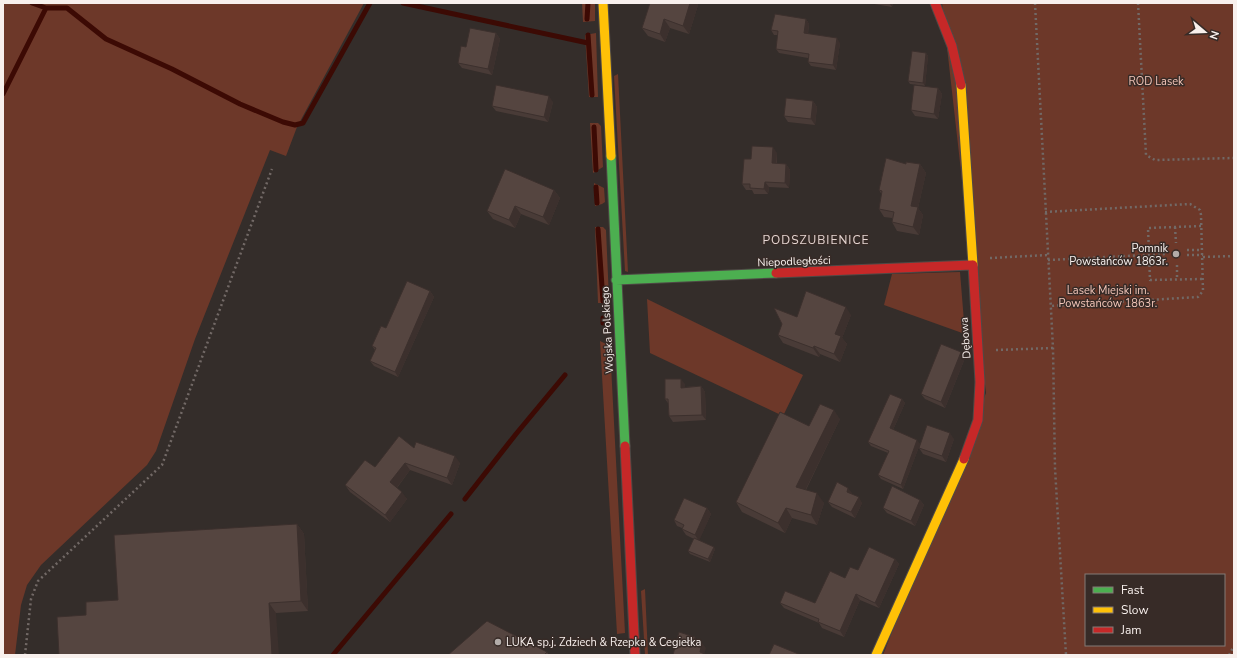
<svg xmlns="http://www.w3.org/2000/svg" width="1237" height="658" font-family="'Nunito Sans',sans-serif">
	<rect width="100%" height="100%" fill="#342d2a"/>
	<path fill="#6d3829" fill-rule="evenodd" d="M3,3H364L297,127L286,156L270,150L195,339L156,451L147,465L41,565L27,585L21,605L15,655H3Z
		M582,3H595V21L583,22Z
		M942,3H1234V655H883L986,393ZM1086,575H1224V645H1086Z
		M596,33L598,97H589L585,35Z
		M618,74L628,272L625,271L614,76Z
		M590,123H598L601,126L603,167L593,173Z
		M594,183L604,188L605,202L602,204L595,206Z
		M595,227H603L606,230L609,299L607,303H598Z
		M960,272L965,334L884,305L892,274Z
		M647,299L803,375L783,416L650,353Z
		M600,341L610,346L625,633L617,634Z
		M645,589L648,655H645L641,591Z"/>
	<g fill="none" stroke-linecap="round" stroke-linejoin="round">
		<path stroke="#3c0a04" stroke-width="5" d="M32,3L46,8
			M403,3L588,43
			M587,19L588,3
			M588,35L592,95
			M3,94L46,8H67L106,39L172,69L240,104L283,122L295,125L303,123L370,3
			M594,127L596,170
			M596,187L597,203
			M598,229L603,301
			M603,323V318
			M465,499L516,434L565,375
			M333,655L451,514"/>
		<g stroke="#4f4946" stroke-width="11">
			<path id="fast" d="M611,156L625,446
				M616,280L776,273"/>
		</g>
		<g stroke="#4f4946" stroke-width="11">
			<path id="slow" d="M603,3L611,156
				M961,85L973,265
				M876,655L964,459"/>
		</g>
		<g stroke="#4f4946" stroke-width="11">
			<path id="jam" d="M935,3L952,46L961,85
				M776,273L972,265
				M625,446L635,655
				M964,459L978,420L980,382L973,265"/>
		</g>
		<path stroke="#726966" stroke-width="2.5" stroke-dasharray="2 3" stroke-linecap="butt" d="M1035,3L1053,348L1055,468L1066,655
			M1138,3L1146,155L1155,160L1234,158
			M1045,212L1190,204L1200,210L1201,215L1203,291L1198,297L1050,306
			M1201,226L1148,228L1150,280L1203,279
			M1175,227L1176,243
			M1187,250H1202
			M1187,255H1203
			M1203,257L1234,256
			M990,258L1048,255
			M1048,260L1166,254
			M1177,265V280
			M996,350L1053,348
			M25,655L31,599L38,581L162,465L272,169
			M1229,655L1234,646"/>
		<use href="#fast" stroke="#4caf50" stroke-width="9"/>
		<use href="#slow" stroke="#ffc107" stroke-width="9"/>
		<use href="#jam" stroke="#c62828" stroke-width="9"/>
	</g>
	<path fill="#493b37" d="M650,3H697L698,5L689,34L670,28L665,42L648,36L642,28Z
		M868,3H893L892,7Z
		M806,19L809,24L808,34L840,43L836,70L811,66L808,62V58L779,53L776,49L778,35H774L771,30Z
		M496,33L500,39L492,75L462,68L458,63L466,47Z
		M926,53L928,56L925,86L910,84L908,81Z
		M938,88L942,94L938,119L915,116L911,110Z
		M813,101L817,107L815,125L788,122L784,116Z
		M553,102L548,122L496,111L492,106Z
		M777,153V164H786L790,170L789,188L769,187L768,194H754L752,190H746L742,184L751,159Z
		M906,164H920L926,173L918,208L923,215L919,235L897,231L892,222V218L884,217L879,209L882,195L879,190Z
		M554,190L560,198L549,225L521,214L515,228L493,219L487,211Z
		M430,291L434,297L398,377L374,366L370,361L375,350L372,346L386,328Z
		M851,315L842,338L847,344L840,362L820,354L819,357L783,343L778,335L797,317Z
		M961,352L965,358L945,408L925,399L921,394Z
		M685,384V387L701,386L705,392L706,420L673,422L669,416L668,403L665,399Z
		M902,399L905,403L893,430L920,444L903,489L881,479L878,475L888,453L871,446L868,442Z
		M840,419L806,490L824,503L817,525L792,518L785,533L742,512L736,502L809,426Z
		M954,439L946,462L923,454L919,448Z
		M414,448L460,463L452,485L410,470L397,488L407,499L390,522L350,492L345,485L375,467Z
		M852,493V494L862,503L855,518L832,507L828,502Z
		M920,500L924,505L915,526L887,513L883,508Z
		M707,508L711,514L699,540L715,549L710,562L690,554L688,551L694,539L686,535L682,529V528L677,526L674,520Z
		M297,524L304,534L308,611L276,613L86,615L118,600Z
		M895,559L899,564L879,608L860,600L844,637L822,628L819,623L784,608L780,603H815L845,578L858,570Z
		M547,652L549,655H448Z"/>
	<path fill="#3c302d" d="M690,3H697L698,5L689,34L683,26Z
		M889,3H893L892,7Z
		M664,19L670,28L665,42L660,34Z
		M806,19L809,24L807,38L804,33Z
		M496,33L500,39L492,75L488,69Z
		M837,38L840,43L836,70L833,65Z
		M926,53L928,56L925,86L923,83Z
		M938,88L942,94L938,119L934,114Z
		M549,96L553,102L548,122L544,117Z
		M813,101L817,107L815,125L811,119Z
		M773,147L777,153L776,169L772,163Z
		M786,164L790,170L789,188L785,183Z
		M920,164L926,173L918,208L923,215L919,235L913,227L911,206Z
		M765,182L769,187L768,194L764,189Z
		M554,190L560,198L549,225L543,217Z
		M515,206L521,214L515,228L509,220Z
		M430,291L434,297L398,377L395,372Z
		M846,307L851,315L842,338L847,344L840,362L834,354L835,334Z
		M814,346L820,354L819,357L813,348Z
		M961,352L965,358L945,408L941,402Z
		M681,379L685,384V393L681,388Z
		M701,386L705,392L706,420L702,415Z
		M902,399L905,403L892,432L890,428Z
		M834,410L840,419L802,497L796,487Z
		M950,433L954,439L946,462L942,456Z
		M917,440L920,444L903,489L901,485Z
		M455,456L460,463L452,485L447,478Z
		M405,463L410,470L395,490L390,482Z
		M848,488L852,493L851,497L847,492Z
		M402,492L407,499L390,522L385,515Z
		M817,493L824,503L817,525L811,515Z
		M859,497L862,503L855,518L851,512Z
		M920,500L924,505L915,526L911,521Z
		M707,508L711,514L699,541L695,535Z
		M786,508L792,518L785,533L778,523Z
		M297,524L304,534L308,611L301,601Z
		M714,547L715,549L710,562L708,559Z
		M895,559L899,564L879,608L875,603Z
		M856,594L860,600L844,637L840,631Z
		M269,603L276,613L279,655H272Z
		M695,637L698,642L694,641Z
		M702,643L706,648L704,655L700,652Z"/>
	<path fill="#554540" stroke="#3c302d" d="M650,3H690L683,26L664,19L660,34L642,28Z
		M775,14L806,19L804,33L837,38L833,65L808,62L809,54L776,49L778,31L771,30Z
		M470,28L496,33L488,69L458,63L461,46L466,47Z
		M912,51L926,53L923,83L908,81Z
		M496,85L549,96L544,117L492,106Z
		M914,85L938,88L934,114L911,110Z
		M786,98L813,101L811,119L784,116Z
		M752,146L773,147L772,163L786,164L785,183L765,182L764,189L750,188V184H742L744,159H751Z
		M886,158L906,164V162L920,164L911,206L918,207L913,227L892,222L894,212L879,209L882,191L879,190Z
		M505,169L554,190L543,217L515,206L509,220L487,211Z
		M407,281L430,291L395,372L370,361L376,348L372,346L381,326L386,328Z
		M806,291L846,307L835,334L841,336L834,354L814,346L813,348L778,335L782,324L774,308L797,317Z
		M941,344L961,352L941,402L921,394Z
		M665,379H681V388L701,386L702,415L669,416L668,399H665Z
		M890,394L902,399L890,428L917,440L901,485L878,475L889,451L868,442Z
		M820,404L834,410L796,487L817,493L811,515L786,508L778,523L736,502L780,412L809,426Z
		M927,425L950,433L942,456L919,448Z
		M399,436L414,448L416,442L455,456L447,478L405,463L390,482L402,492L385,515L345,485L365,460L375,467Z
		M837,482L848,488L847,492L859,497L851,512L828,502Z
		M892,486L920,500L911,521L883,508Z
		M684,498L707,508L695,535L682,529L684,525L674,520Z
		M297,524L301,601L269,603L272,655H59L57,617L86,615V602L118,600L114,535Z
		M694,538L714,547L708,559L688,551Z
		M869,547L895,559L875,603L856,594L840,631L818,622L819,619L780,603L785,591L815,603L830,571L845,578L850,567L858,570Z
		M487,621L547,652L544,655H448Z
		M679,632L695,637L694,641L702,643L700,652L707,655H673Z
		M774,644L801,655H769Z"/>
	<g fill="#b3aca9" stroke="#372b27" stroke-width="1.5">
		<circle cx="1176" cy="254" r="4"/>
		<circle cx="498" cy="642" r="4"/>
	</g>
	<g text-anchor="middle" stroke-width="3" stroke-linejoin="round" paint-order="stroke">
		<g font-size="11" fill="#f3c5b8" stroke="#372b27">
			<text x="1156" y="85">ROD Lasek</text>
			<text x="1108" y="294">Lasek Miejski im.<tspan x="1108" dy="13">Powstańców 1863r.</tspan></text>
		</g>
		<g font-size="11" fill="#f8f0ed" stroke="#372b27" text-anchor="end">
			<text x="1168" y="252">Pomnik<tspan x="1168" dy="13">Powstańców 1863r.</tspan></text>
			<text x="506" y="646" text-anchor="start">LUKA sp.j. Zdziech &amp; Rzepka &amp; Cegiełka</text>
		</g>
		<g font-size="11" fill="#f8f0ed" stroke="#372b27">
			<text transform="translate(794 261) rotate(-2)" y="4">Niepodległości</text>
			<text transform="translate(607 330) rotate(-93)" y="4">Wojska Polskiego</text>
			<text transform="translate(965 338) rotate(-94)" y="4">Dębowa</text>
		</g>
		<g font-size="12" letter-spacing="1" fill="#e6d6d2" stroke="#372b27">
			<text x="816" y="244">PODSZUBIENICE</text>
		</g>
	</g>
	<rect width="1237" height="658" fill="none" stroke="#f8f0ed" stroke-width="8"/>
	<rect x="1085" y="574" width="140" height="72" fill="#372b27" stroke="#847a76"/>
	<rect x="1093" y="587" width="20" height="6" fill="#4caf50" stroke="#847a76"/>
	<text x="1121" y="594" font-size="12" fill="#f8f0ed">Fast</text>
	<rect x="1093" y="607" width="20" height="6" fill="#ffc107" stroke="#847a76"/>
	<text x="1121" y="614" font-size="12" fill="#f8f0ed">Slow</text>
	<rect x="1093" y="627" width="20" height="6" fill="#c62828" stroke="#847a76"/>
	<text x="1121" y="634" font-size="12" fill="#f8f0ed">Jam</text>
	<g transform="translate(1205 32) rotate(109)" stroke="#372b27" stroke-width="3" paint-order="stroke">
	<path d="M0-3L7 15L0 10L-7 15Z" fill="#f8f0ed"/>
	<text y="-6" font-size="11" font-weight="bold" text-anchor="middle" fill="#f8f0ed">N</text>
	</g>
</svg>
